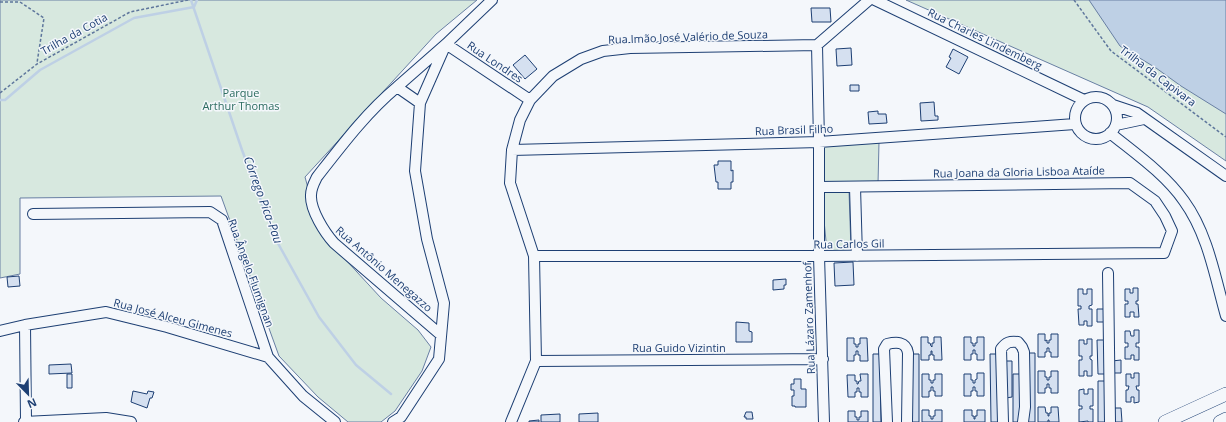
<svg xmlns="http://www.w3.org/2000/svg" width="1226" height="422" font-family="'Open Sans',sans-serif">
	<rect width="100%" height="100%" fill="#f4f7fb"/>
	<path fill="#d7e8df" stroke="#687fa3" d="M0,0H477L436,34L305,177L320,232L381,298L418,330L431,347L422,371L395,411L381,422H348L318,397L279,356L221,196L20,198V274L0,278Z
		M906,0H1226V161L1148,107Z
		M879,142L878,184L823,185L822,144Z
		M821,190L849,191L851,250L827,251Z"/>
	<path fill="#bed0e5" stroke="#687fa3" d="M1089,0H1226V114L1181,86L1156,68L1120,46Z"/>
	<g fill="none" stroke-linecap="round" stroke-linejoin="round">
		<path stroke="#bed0e5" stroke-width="2.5" d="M191,0L242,150L275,238L319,317L356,365L391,394
			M0,100H5L40,70L134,18L194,7L197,0"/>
	</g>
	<path fill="#d5e0f0" stroke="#1d3f73" d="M811,8H830L831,22H812Z
		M851,48L852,65L837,66L836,49Z
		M953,49L968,57L959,74L946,67L951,58L949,57Z
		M525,55L537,69L525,79L513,65Z
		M850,85H859V91H850Z
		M934,102L935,116H938V120L921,121L920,103Z
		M878,111V114H886L887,123L869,124L868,112Z
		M718,161H731V171L733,170V182H731V189H718V182H716L714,165H718Z
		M853,262L854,285L835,286L834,263Z
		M19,276L20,286L8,287L7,277Z
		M786,279V285H784V289L773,290V280Z
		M1133,288H1138V301H1136V304H1138L1139,317H1134V312H1130V317H1125V304H1128V301H1125V289H1130V293H1133Z
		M1078,289H1083V294H1087V289H1092V305L1089,306V309H1092V326H1087V321H1084V325H1079L1078,309H1081V306H1078Z
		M1097,309H1105V322H1097Z
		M736,322L749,323V331L752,332V342H736Z
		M1134,330H1139V343H1136V347H1139V360H1134V355H1131V359H1125V347H1128V343H1125V331H1130L1131,336H1134Z
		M1038,334H1045V341L1047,340V343H1049V340H1051V334H1058V357H1051V352H1049V348H1047V352H1045V357H1038Z
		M921,337H928V343H930L931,346L932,347V343H934V337H941L942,360H934V355H932V351H931V355H929V360H921Z
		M964,337H971V343H973V346H975V343H977V337H984V360H977V354H975V350H973V354H971V360H964Z
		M847,338H854V344H856V347H858V344H860V338H867L868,361H860V355H858V351H856V355H854V361H847Z
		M1087,339H1092V356H1090V359L1092,360V376H1087V371H1084V376H1079V360H1082V356H1079V340H1084V344H1087Z
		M1097,340H1106L1107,374H1098Z
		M1027,353H1035V422H1027Z
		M873,354H880L881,422H873Z
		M910,354H919V422H911Z
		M990,354H998L999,422H991Z
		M1121,360V373H1112V361Z
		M1005,361H1012V397L1006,398Z
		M71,364L72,373L49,374V365Z
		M1038,371H1045V377H1047V380H1049V377H1051V371H1058V393H1051V388H1049V384H1047V388H1045V393H1038Z
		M977,373H984V396H977V391H975V387H973V391H971V396H964V374H971V380H973V383H975V380L977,379Z
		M1134,373H1139V386H1136L1137,390H1139V402L1134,403V397H1131V402H1126V390H1128L1129,386H1126V374H1131V378H1134Z
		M67,374H72V388H67Z
		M860,374H868V397H861V392H859V388H857V392H855V397H848L847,375H855V381H857V384H858L859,381H861Z
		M922,374H929V380H931V383H933V380H935V374H942V396H935V391H933V387H931V391H929V397H922Z
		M1013,374H1021V422H1013Z
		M794,379H801V389H806V407H795V406H792V396H794V390H791V384H794Z
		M1098,381H1107V422H1098Z
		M1084,389V394H1088V389H1093V406H1090V409H1093V422H1088V421L1079,422V409H1082V406H1079V390Z
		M133,391L147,394L148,391L154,392L152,398H150L147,408L131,402Z
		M1038,407H1045L1046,413H1048V416H1049V413H1051V407H1058L1059,422H1049V420H1048V422H1038Z
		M1113,408H1121L1122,422H1113Z
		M922,410H929V416H931V419H933V416H935V410H942V422H922Z
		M964,410H972V416H974V419H975V416H977V410H985V422H964Z
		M848,411H855V417H857V420H859V417H861V411H868V422H848Z
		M746,412H752L753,419H746V417H744Z
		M598,413V422H579V414Z
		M560,414V422H541V415Z
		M539,420V422H529V421Z"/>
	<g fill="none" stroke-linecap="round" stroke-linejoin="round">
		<g stroke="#1d3f73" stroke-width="12">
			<path id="minor" d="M875,0L1084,100
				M446,44L530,100
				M817,45L819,142V256L824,422
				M397,87L446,44L492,0
				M1075 118a21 21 0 1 1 42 0a21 21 0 1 1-42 0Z
				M420,103L397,87C366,113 342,145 317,177C314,183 311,188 311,195C310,210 325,233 334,243L441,335
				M1113,105L1137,113L1226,176
				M1116,125L1144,119
				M1110,133C1136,154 1165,174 1184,201C1208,234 1215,277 1226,316
				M512,150L819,142L1075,124
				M855,187L857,256
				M33,214L210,212L222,220L268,357L303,396L335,422
				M534,256H819L1164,253L1172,231L1165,216L1155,201L1130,183L819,187
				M1108,273L1110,422
				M25,325L26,421
				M0,331L25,325L106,312L167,327L268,357
				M536,361L823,359
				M24,422L106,418L131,422
				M393,422L401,417L439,359L444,303L427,239L415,171L420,103L446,44
				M511,422L536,361L534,256L510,183L512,150L520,120L530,100L553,76L581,59L603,51L630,48L817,45L869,0
				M887,422L884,349L887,344C896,342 906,341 908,353L907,422
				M1003,422L1001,349C1006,342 1010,341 1018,342L1022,347L1024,352L1025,407L1023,422"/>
		</g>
		<g stroke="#1d3f73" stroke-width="14">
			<path id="major" d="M1165,422L1226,394
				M1220,422L1226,419"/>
		</g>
		<path stroke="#5e769c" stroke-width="1.5" stroke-dasharray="3 2" stroke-linecap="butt" d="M1074,0L1111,51L1226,137
			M0,2H20L44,18L37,63
			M0,93L37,64L130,12L188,0"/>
		<use href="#minor" stroke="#f4f7fb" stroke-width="10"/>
		<use href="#major" stroke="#f4f7fb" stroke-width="13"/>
	</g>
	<g text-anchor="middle" stroke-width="3" stroke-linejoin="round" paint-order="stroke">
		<g font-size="11" fill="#1d3f73" stroke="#f4f7fb">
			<text transform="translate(74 34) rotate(-29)" y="4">Trilha da Cotia</text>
			<text transform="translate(688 37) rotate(-2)" y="4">Rua Imão José Valério de Souza</text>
			<text transform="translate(985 39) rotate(26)" y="4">Rua Charles Lindemberg</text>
			<text transform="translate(495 62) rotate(34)" y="4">Rua Londres</text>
			<text transform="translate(1158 76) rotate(37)" y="4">Trilha da Capivara</text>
			<text transform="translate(794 130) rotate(-2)" y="4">Rua Brasil Filho</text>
			<text transform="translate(1019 172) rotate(-1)" y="4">Rua Joana da Gloria Lisboa Ataíde</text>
			<text transform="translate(849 244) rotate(-1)" y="4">Rua Carlos Gil</text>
			<text transform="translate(384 269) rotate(41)" y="4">Rua Antônio Menegazzo</text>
			<text transform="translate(251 273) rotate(70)" y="4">Rua Ângelo Flumignan</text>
			<text transform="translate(173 318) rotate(15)" y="4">Rua José Alceu Gimenes</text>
			<text transform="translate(809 318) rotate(-92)" y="4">Rua Lázaro Zamenhof</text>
			<text x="679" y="352">Rua Guido Vizintin</text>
		</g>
		<g font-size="11" fill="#2c6c60" stroke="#f4f7fb">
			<text x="241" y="97">Parque<tspan x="241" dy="13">Arthur Thomas</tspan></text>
		</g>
		<g font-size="12" font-style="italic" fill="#1d3f73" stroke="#f4f7fb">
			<text transform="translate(263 200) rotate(70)" y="4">Córrego Pica-Pau</text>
		</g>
	</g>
	<g transform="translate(28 394) rotate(157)" stroke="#f4f7fb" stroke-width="3" paint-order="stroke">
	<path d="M0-3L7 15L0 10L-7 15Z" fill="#1d3f73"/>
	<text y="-6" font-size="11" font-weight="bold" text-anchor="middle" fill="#1d3f73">N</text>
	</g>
</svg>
